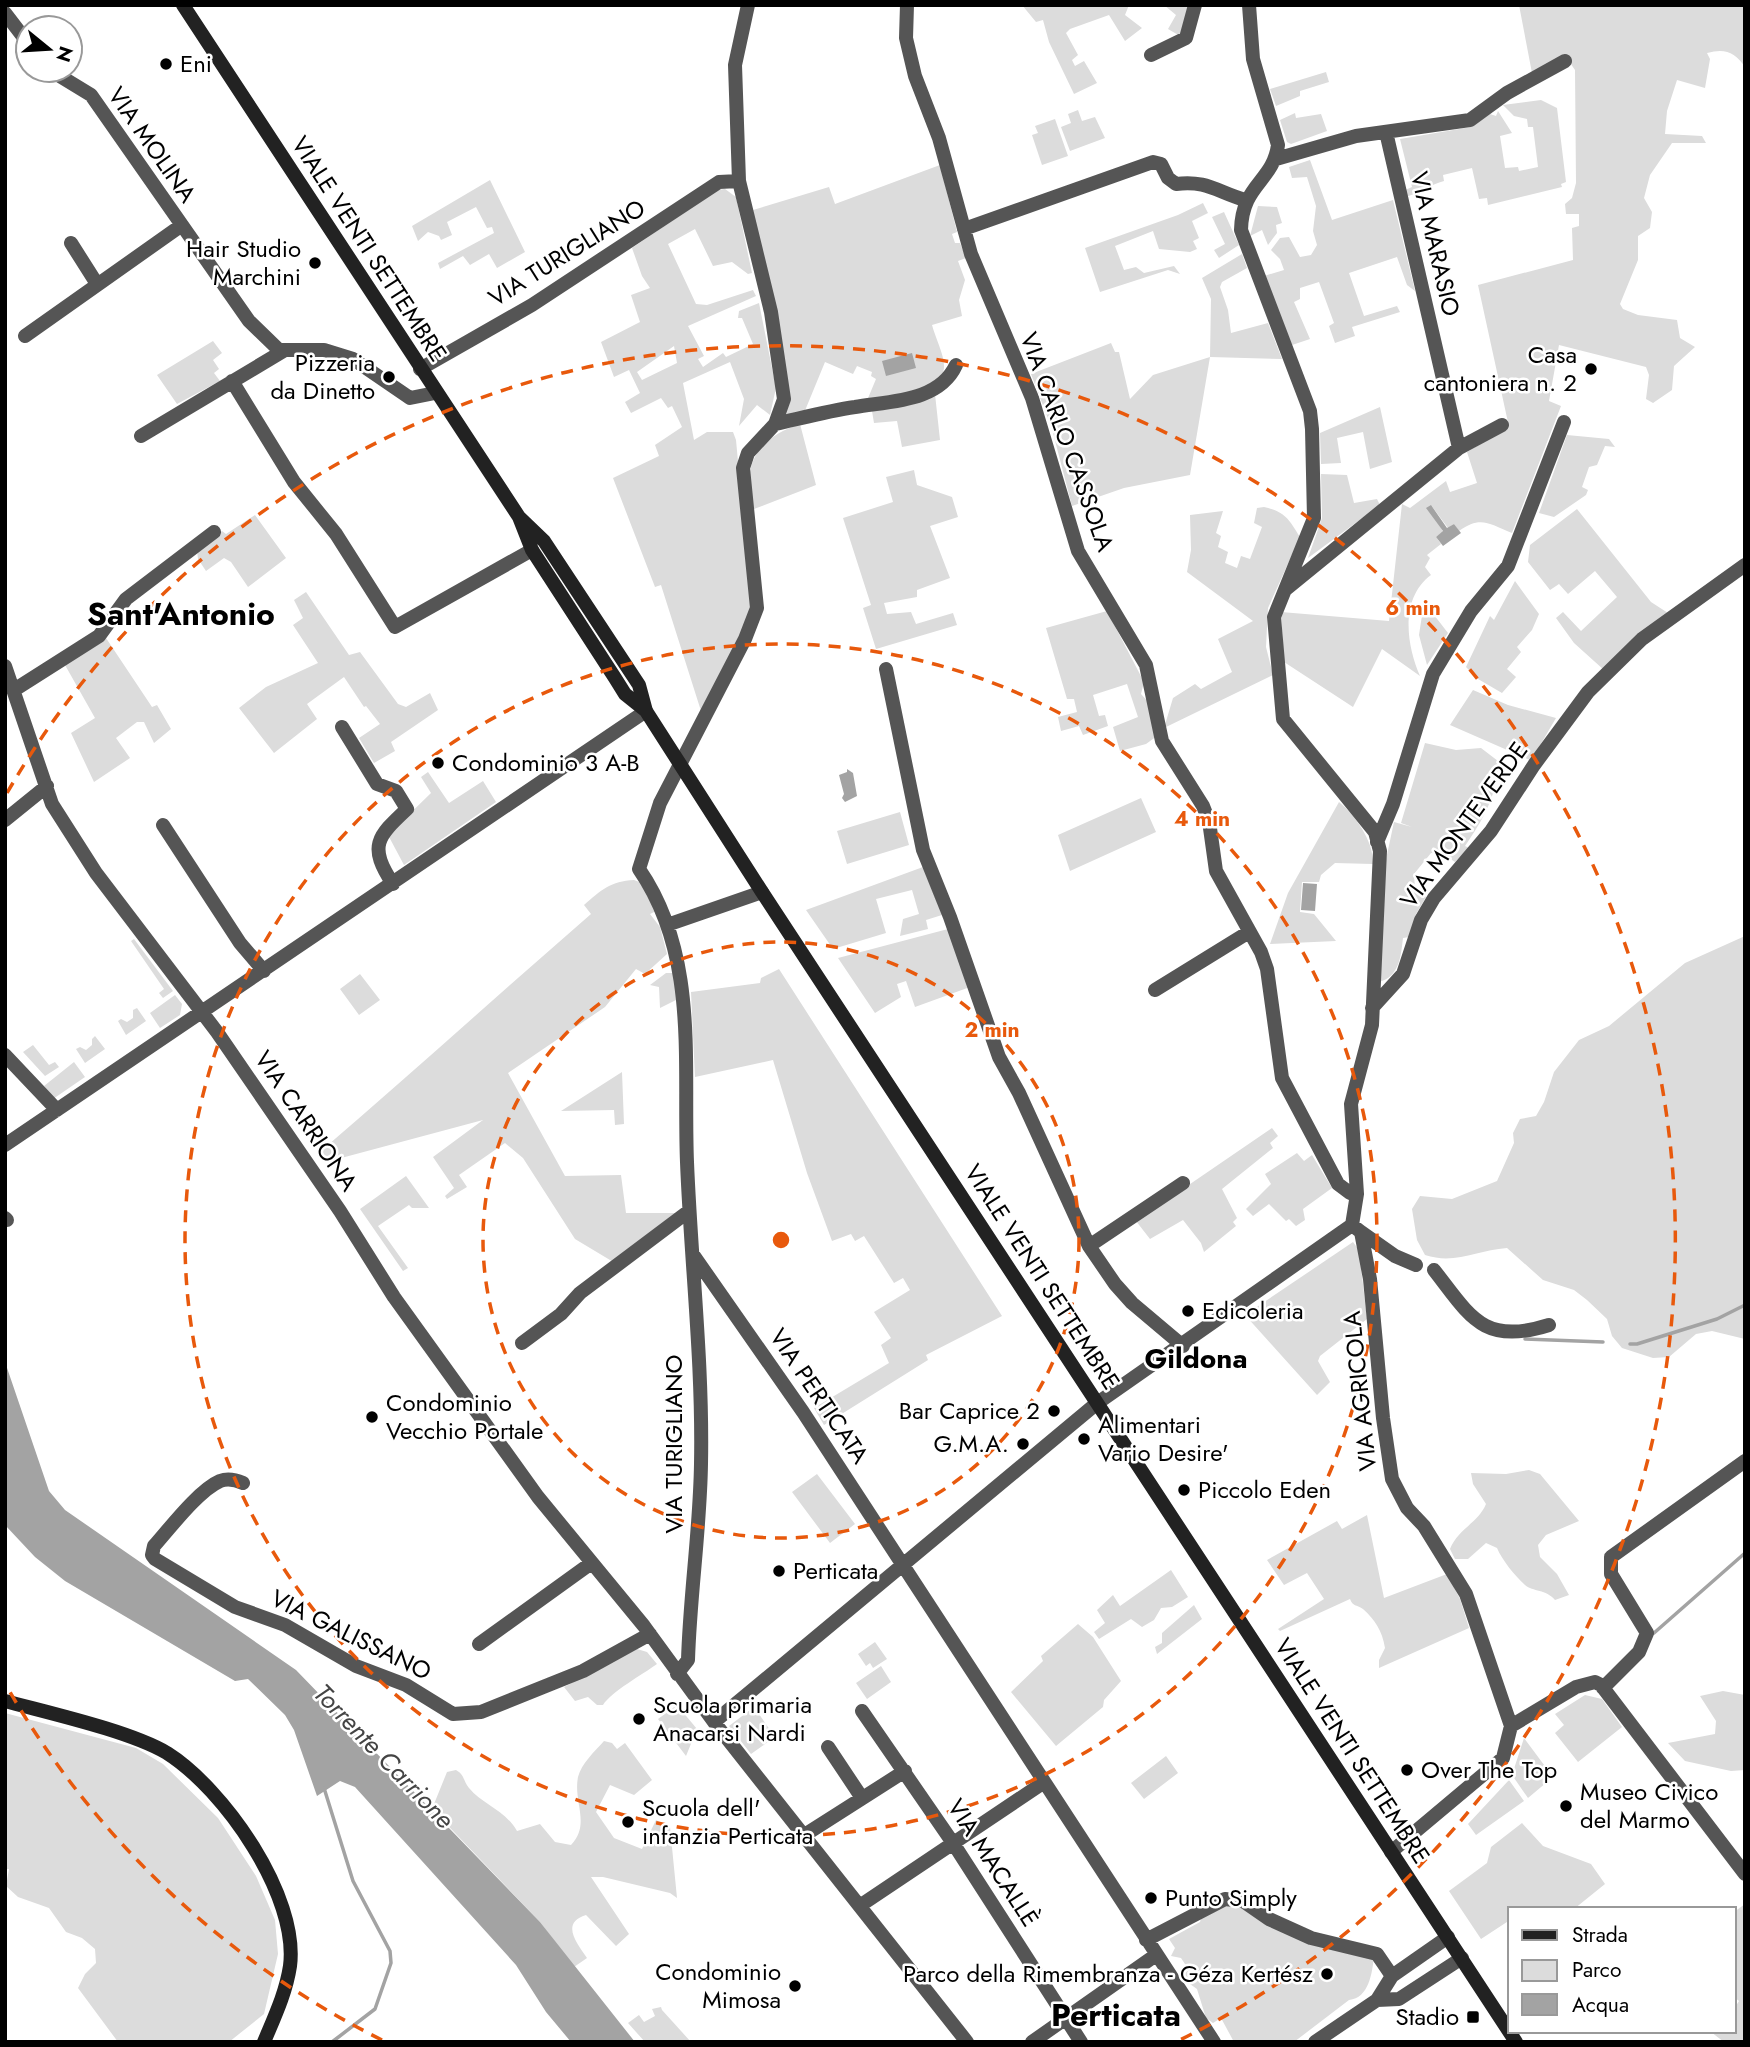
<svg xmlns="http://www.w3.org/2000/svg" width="1750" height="2047" font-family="Jost,sans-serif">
	<rect width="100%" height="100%" fill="#fff"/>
	<path fill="#dcdcdc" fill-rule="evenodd" d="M1022,5H1129L1125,15L1142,28L1125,41L1109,15L1070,29L1066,33L1078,55L1072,60L1075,66L1084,61L1097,83L1074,94L1049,42L1043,20L1036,22Z
		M1164,5H1187L1189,10L1180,36L1168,29L1176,15Z
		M1519,5H1745V67C1735,52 1725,48 1707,53L1710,59L1705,88L1677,80L1667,111L1665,134L1702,136L1706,143H1672L1650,175L1644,198L1652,212L1650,228L1638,236V260L1620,304L1623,309L1638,315L1677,320L1680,338L1695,347L1674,366L1672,390L1653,403L1646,399L1649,375L1646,367L1559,345L1549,401L1561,406L1512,533C1489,524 1481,515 1459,531L1454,524L1448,528L1431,505L1443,532L1436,537L1441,544L1427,555L1430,558L1425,567L1431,575C1400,598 1406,644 1420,676L1382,649L1353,707L1284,662L1281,612L1389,621L1402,504L1410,508L1446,481L1450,492L1477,483L1467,452L1509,427L1478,285L1573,260L1572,228L1579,226V214H1566L1565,204L1572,198L1576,183L1575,70L1564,54L1532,73Z
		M1326,72L1329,82L1300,91V96L1276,106L1270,89Z
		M1541,100L1557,108L1566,182L1561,184L1562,187L1488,205L1487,198L1479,199L1472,168L1443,175L1444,181C1431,184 1421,193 1405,197L1403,191L1412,187L1400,139L1471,127L1490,114L1496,116L1498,111L1512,133L1500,136L1505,168L1518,167L1519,171L1538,167L1533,127H1528L1527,119L1514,116L1503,105Z
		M1078,110L1082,121L1095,117L1105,138L1070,151L1061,127L1071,123L1068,114Z
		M1295,113L1296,118L1321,114L1327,131L1291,144L1287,142L1280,120Z
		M1055,119L1068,156L1042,165L1032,135L1038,133L1035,126Z
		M1310,160L1332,220L1393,200L1415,291L1407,285L1397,257L1349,273L1364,316L1397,306L1400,312L1352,327L1355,336L1335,343L1329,326L1334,323L1319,282L1300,288V299L1294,302L1310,339L1292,345L1264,276L1284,270L1280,259L1271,250L1280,238L1289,237L1300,257L1311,255L1317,245L1313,231L1316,206L1307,177L1292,178L1289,167Z
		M940,165L957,232L952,234L955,243H960L966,258L958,261L965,280L959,300L962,316L932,325C935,337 945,356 944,368C941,393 885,399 866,403L876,379L871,376L872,372L857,366L853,374L825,362L804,413L784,417L753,210L829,187L835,204Z
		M490,180L525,252L497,268L489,254L470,265L463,256L440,269L438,263L494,233L492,227L487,228L476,207L447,222L452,235L441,240L439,236L428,232L418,241L412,226Z
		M725,189L736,197L752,273L748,274L732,262L713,266L695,229L668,244L696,304L707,305L753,290L756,296L688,326L704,356L698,359L703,367L723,353L726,357L753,344L742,318H738L739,311L759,303L776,388L770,415L757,405L739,426L744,399L730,362L683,383L694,440L707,432H733L736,440L751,602L750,615L701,711L661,585L655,587L613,478L659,456L655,445L682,427L672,406L668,408L661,398L631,413L625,402L640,393L629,370L614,377L601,342L640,322L631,295L650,288L642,276L632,248L717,190ZM674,346L677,363L642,380L637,372Z
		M1203,203L1208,213L1192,221L1199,238L1193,241L1197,249L1190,252L1159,249L1153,231L1115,246L1124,270L1136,267L1144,273L1174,266L1180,274L1168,270L1100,292L1085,248L1178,215Z
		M1258,206L1277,207L1282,223L1276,225L1277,233L1268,245L1262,230L1250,236Z
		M1224,212L1239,245L1219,258L1214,250L1225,244L1212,217Z
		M1242,254L1247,268L1222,282L1220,287L1228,310L1231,333L1268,323L1282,359L1210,357L1190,475L1124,488L1072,506L1052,429L1031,374L1111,343L1115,352H1119L1130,399L1153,375L1210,357L1211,299L1202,278Z
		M213,341L222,353L213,360L219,369L214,373L220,381L177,404L157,375Z
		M935,394L940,440L902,447L897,421L874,423L872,411Z
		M1380,407L1392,462L1370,469L1363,432L1337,438L1341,463L1321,464L1320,433Z
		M800,424L816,485L754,509C740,466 757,438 800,424Z
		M1567,435L1609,439L1615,447L1605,446L1597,465L1589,467L1582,487L1588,490L1586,495L1554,517L1539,513Z
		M914,470L917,485L952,497L958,517L930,526L950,578L917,590V597L884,603L887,614L911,612L916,624L953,613L957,625L876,649L863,608L871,605L843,518L893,502L886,477Z
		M1321,474L1347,475L1354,503L1377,499L1380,505L1308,558L1322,518Z
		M1264,507C1286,512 1289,520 1300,537L1268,608L1266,647L1273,675L1164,728L1173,698L1195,684L1201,689L1232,672L1218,639L1253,621L1187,572L1191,550L1190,515L1223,511L1216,533L1221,536L1218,547L1228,552L1225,563L1237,568L1241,556L1250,559L1262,527L1254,523L1257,508Z
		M1577,509L1651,602L1668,613L1604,670L1574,643L1556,618L1563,612L1581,631L1617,597L1595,571L1568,594L1559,584L1550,590L1528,562L1530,545Z
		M255,515L286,558L248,587L231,562L224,558L206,571L198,559L197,551L222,531L226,534Z
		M1515,581L1539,614L1532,630L1517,647L1521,652L1507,669L1516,677L1502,693L1478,679L1466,667L1490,616L1494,620Z
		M306,592L349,655L360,652L398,704L406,707L430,693L438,710L391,742L395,751L374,763L359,738L380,724L366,706L364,707L344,677L307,704L317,719L274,753L239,708L266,687L318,663L293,625L303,618L294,600Z
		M1424,602L1448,633L1427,665L1419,635Z
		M1107,611L1144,682L1141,694L1150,704L1157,736L1146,744L1120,751L1113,727L1138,717L1127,684L1093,695L1099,716L1105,715L1108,726L1083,735L1079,726L1061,731L1058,717L1077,712L1074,699H1067L1046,628Z
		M106,638L152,707L157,705L171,729L154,743L144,722H137L116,738L130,758L94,782L71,733L95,718L65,665Z
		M1473,690L1508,705L1556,718L1532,759L1530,760L1450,725Z
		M1425,743L1456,750L1481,748L1498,761C1498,794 1483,820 1465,846L1469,848L1455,862L1443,854L1431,853L1414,874L1415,889L1426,897L1416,914L1409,937L1403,938C1401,954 1400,977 1379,982L1385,864L1394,822L1412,827L1401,823Z
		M428,772L449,803L483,781L496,802L404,865L388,835L431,793L421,777Z
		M1141,798L1156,832L1070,871L1058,835Z
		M1339,802C1356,816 1374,842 1373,864L1335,863L1321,875L1319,882H1302L1300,912L1314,914L1336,941L1270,944L1288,893Z
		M900,812L909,845L847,864L837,831Z
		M923,867L942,915L926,920L928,929L900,936L903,919L919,914L912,890L876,899L886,933L833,949L806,910Z
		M634,880L642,883L656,911L650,914L660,927L667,954L645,974L636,969L605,1007L508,1073L565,1176L621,1175L626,1213H681L615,1263L575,1239L523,1158L505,1143L459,1175L467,1187L447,1199L445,1196L454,1188L433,1157L483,1120L330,1161L321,1151C412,1073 500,993 591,914L584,905C601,890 611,881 634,880Z
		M948,929L970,987L915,1007L906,981L897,984L901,997L875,1013L838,958Z
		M1745,936V1339L1712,1331L1696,1334L1669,1357L1653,1358L1622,1348L1612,1336L1607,1319L1587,1300L1574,1290L1543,1280L1507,1248C1477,1250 1455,1265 1425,1255L1417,1240L1412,1209L1420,1196L1452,1199L1497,1181L1514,1143L1513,1133L1520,1119L1536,1116L1544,1102L1554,1072L1579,1040L1609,1026L1685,963Z
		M134,939L173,991L163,998L159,993L164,989L131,941Z
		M779,969L1002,1316L926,1355L928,1360L824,1425L814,1408L889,1363L881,1345L891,1338L874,1312L910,1290L903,1278L894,1283L864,1236L855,1241L851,1234L832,1241L807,1173L773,1060L695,1077L691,992L760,983L761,978Z
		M666,973H673L680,998L660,1008L659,987L650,985Z
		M360,974L380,1000L359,1015L340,989Z
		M175,995L182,1004L180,1015L160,1028L150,1013Z
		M137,1008L146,1021L126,1035L118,1021L121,1019L127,1022L133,1018V1010Z
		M95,1036L105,1049L85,1063L76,1049L80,1047L86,1050L92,1045V1039Z
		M33,1045L49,1065L55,1062L59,1067L45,1076L23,1052Z
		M74,1062L85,1077L53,1099L44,1086Z
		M622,1072L624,1124L615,1125L614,1110L561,1111Z
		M1272,1128L1278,1136L1270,1143L1273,1148L1222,1189L1237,1218L1233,1222L1236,1226L1204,1252L1201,1243L1183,1220L1150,1239L1136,1221Z
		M1297,1153L1304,1161L1312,1155L1332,1188L1303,1209L1305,1220L1296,1226L1289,1219L1286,1221L1269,1204L1253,1216L1246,1209L1271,1184L1265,1174Z
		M406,1176L429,1208H412L409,1205L378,1226L408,1268L403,1271L360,1209Z
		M1353,1242L1359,1250L1367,1319L1320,1356L1318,1361L1330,1382L1317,1395L1245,1315Z
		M1529,1470L1540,1474L1579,1521L1546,1535L1538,1545L1540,1557L1557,1574L1569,1595L1555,1600C1546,1589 1533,1592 1525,1585C1515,1576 1502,1560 1497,1548L1486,1543L1468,1559H1455L1450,1549C1458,1529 1478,1523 1486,1504L1473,1484L1471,1473L1506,1474Z
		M817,1474L855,1524L830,1543L792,1492Z
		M1367,1515L1384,1598L1447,1574L1460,1599L1469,1628L1379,1668V1660L1385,1648C1382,1630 1375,1620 1363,1609C1356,1604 1353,1607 1350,1599L1280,1631L1278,1629L1324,1599L1307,1573L1284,1585L1267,1560L1337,1521L1342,1529Z
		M1171,1570L1188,1597L1172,1607L1161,1608L1154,1620L1142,1627L1131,1619L1099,1639L1094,1632L1105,1623L1097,1610L1113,1595L1120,1606Z
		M1194,1605L1202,1619L1157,1654L1155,1647L1162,1643V1633Z
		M1078,1624L1093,1637L1121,1681L1104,1700L1103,1707L1056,1746L1011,1692L1043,1661L1041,1656Z
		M875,1642L887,1659L873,1668L870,1663L866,1666L858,1654Z
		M637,1649L647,1652L657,1664C642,1675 612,1691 603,1705H597L588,1697L575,1701L564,1687Z
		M881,1666L891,1682L867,1699L856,1683Z
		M1723,1691L1745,1695V1770L1731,1771L1685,1761L1668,1743L1715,1734L1716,1721L1700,1696Z
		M1585,1695L1602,1699L1622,1727L1578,1762L1555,1733L1564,1725L1555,1714Z
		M677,1705L697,1729L686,1756L658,1719Z
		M754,1707L775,1737L751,1754L729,1726Z
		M5,1713L136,1748L163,1764L218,1818L256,1876L275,1920L278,1954L264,2014L229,2042H118L78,1988L85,1974L96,1963L95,1949L82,1938L66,1932L49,1908L18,1897L6,1886L9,1869H5Z
		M1524,1738L1553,1777L1528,1798L1512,1775Z
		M604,1741L612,1743L617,1749L625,1743L652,1780L634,1795L610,1785L596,1812L614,1838L642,1849L656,1820L670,1827L677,1898L670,1893L603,1877H591L629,1934L616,1946L586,1915C560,1923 577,1943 587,1958L574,1967L540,1922L432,1809L447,1772L456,1770C465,1775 463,1781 469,1788C483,1805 504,1809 517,1831L540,1824L555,1842L571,1845C591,1824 573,1802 578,1777C581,1764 595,1751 604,1741Z
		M1166,1756L1178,1773L1144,1799L1131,1783Z
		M1509,1780L1524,1801L1476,1835L1468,1824Z
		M1522,1823L1543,1846L1591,1864L1605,1884L1574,1909H1510V1920L1481,1939L1449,1891L1487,1863L1491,1847Z
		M1233,1903L1321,1947L1374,1957C1372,1973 1369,1998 1349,2000L1294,2042H1234L1221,2018L1213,2023L1206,2018L1197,1989L1180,1977L1187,1967L1181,1958L1171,1956L1175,1948L1169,1939L1200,1922L1202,1915Z
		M1745,1904V2042H1724L1711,2032L1734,2031V2009L1739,2001L1734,1997V1912Z
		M661,2007L662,2010L691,2042H645L628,2023L639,2015L644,2022L655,2016L652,2009Z"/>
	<path fill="#a3a3a3" d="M912,353L916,368L886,376L882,361Z
		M1431,505L1447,528L1454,524L1461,533L1443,546L1436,537L1443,531L1426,508Z
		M847,769L853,773L857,796L845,802L842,798L844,794L839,775L847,772Z
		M1303,883L1317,884L1315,911L1301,910Z
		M5,1362L49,1491L65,1510L296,1670L540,1922L635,2042H571L546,2012L516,1965L355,1787L340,1781L317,1796L294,1730L285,1715L248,1679L235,1681L65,1581L35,1557L5,1525Z"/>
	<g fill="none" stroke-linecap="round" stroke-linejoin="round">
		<path stroke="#a3a3a3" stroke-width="3.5" d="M1525,1339L1603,1342
			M1630,1344H1637L1717,1319L1745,1305
			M1654,1633L1745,1553
			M324,1788L353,1881L390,1951L391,1963L375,2009L332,2042"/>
		<path stroke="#555" stroke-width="14" d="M907,5L906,38L915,76L939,138L971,254L1032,398L1078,551L1146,665L1162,741L1203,806L1209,821L1216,871L1261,952L1267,969L1282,1078L1338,1184L1350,1193L1357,1194
			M1249,5L1253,59L1278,145C1273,182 1242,184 1241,230L1310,411L1312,429L1314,518L1274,617L1283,719L1375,832L1380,851L1372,1025L1351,1104L1357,1194L1352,1225
			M5,13L28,43
			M1151,55L1186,38L1195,5
			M50,70L91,95L249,321L279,350H324L353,359L410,398L435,393
			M1386,132L1459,448
			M1276,159L1356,136L1470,120L1507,93L1565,61
			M964,229L1153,162L1161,164L1168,178L1176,184C1207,180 1217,192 1245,200
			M71,243L97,284
			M25,336L182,225
			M420,369L532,305L719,182L739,181
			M232,381L294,482L336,534L395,627L532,550
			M775,424C802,418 828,411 855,407C890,401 939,402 956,365
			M141,436L285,350
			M1286,589L1459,448L1502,425
			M5,666L52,804L96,873L217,1032L340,1211L394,1297L538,1497L644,1626L714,1722L967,2042
			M886,669L923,850L950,917L999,1057L1019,1093L1089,1246L1115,1284L1132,1303L1183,1346
			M14,690L99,636L126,599L214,532
			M342,727L377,784L396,791L407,809C377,837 368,846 393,884
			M5,820L47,786
			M163,825L240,943L264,971
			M1377,842L1393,804L1433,674L1471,611L1508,566L1564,422
			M667,925L762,892
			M1155,990L1249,932
			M1372,1008L1403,974L1421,920L1434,898L1491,831L1534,765L1588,692L1642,639L1745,565
			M5,1055L57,1110
			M5,1145L646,711
			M5,1218L7,1220
			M1352,1225L1361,1232L1370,1279L1383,1418L1392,1479L1407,1508L1424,1526L1466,1594L1511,1726
			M1361,1232L1395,1256L1416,1265
			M1089,1246L1183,1183
			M694,1256L803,1412L1214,2042
			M1434,1270C1470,1316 1483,1346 1549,1325
			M522,1343L561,1314L580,1293L689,1211
			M243,1483C236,1480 228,1478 220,1481C199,1490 170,1528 154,1546L152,1555L155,1559L235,1607L285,1625L356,1666L406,1685L453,1714L481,1712L583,1671L650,1634
			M479,1644L590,1564
			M677,1674L688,1660C690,1594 700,1530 701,1464C703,1363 691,1263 687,1162C683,1063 699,956 639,869L660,803L745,639L757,608L743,468L748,453L775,424L784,399L771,312L739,181L735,65L748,5
			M1603,1688L1639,1652L1647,1633L1611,1574V1557L1745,1461
			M862,1711L953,1843L1081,2042
			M714,1722L1096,1404L1352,1225
			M828,1747L862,1798
			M803,1836L905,1771
			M1391,1852L1503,1758L1511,1726L1576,1687L1595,1682L1601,1685L1745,1874
			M861,1905L1043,1783
			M1146,1940L1225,1899L1243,1901L1269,1919L1311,1938L1377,1954L1392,1976
			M1377,2000L1399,1999L1462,1958
			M1032,2042L1156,1955
			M1315,2042L1377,2000L1392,1976L1448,1937"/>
		<path stroke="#222" stroke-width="14" d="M183,5L519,517L532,550L615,678L625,694L645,710
			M519,517L544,541L639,685L646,711L762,892L1516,2042
			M5,1701C49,1713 130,1731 167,1753C224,1789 299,1896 290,1966C286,1993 274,2018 264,2042"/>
	</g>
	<g fill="none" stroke="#e8590c" stroke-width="3.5" stroke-dasharray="12 9">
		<circle cx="781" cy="1240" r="298"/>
		<circle cx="781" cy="1240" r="596"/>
		<path d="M382 2040A894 894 0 0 1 7 1687M7 793A894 894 0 1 1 1180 2040"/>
	</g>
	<g fill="#000" stroke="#fff" stroke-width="2.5">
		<circle cx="166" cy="64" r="7"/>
		<circle cx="315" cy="263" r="7"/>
		<circle cx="1591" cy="369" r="7"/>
		<circle cx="389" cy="377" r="7"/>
		<circle cx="438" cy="763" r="7"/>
		<circle cx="1188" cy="1311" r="7"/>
		<circle cx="1054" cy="1411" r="7"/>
		<circle cx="372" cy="1417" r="7"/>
		<circle cx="1084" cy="1439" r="7"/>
		<circle cx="1023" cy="1444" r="7"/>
		<circle cx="1184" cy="1490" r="7"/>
		<circle cx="779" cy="1571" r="7"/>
		<circle cx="639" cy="1719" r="7"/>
		<circle cx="1407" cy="1770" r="7"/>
		<circle cx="1566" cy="1806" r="7"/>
		<circle cx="628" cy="1822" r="7"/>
		<circle cx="1151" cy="1898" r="7"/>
		<circle cx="1327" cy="1974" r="7"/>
		<circle cx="795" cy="1986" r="7"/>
		<rect x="1466" y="2010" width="14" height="14" rx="3.5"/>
	</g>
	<g text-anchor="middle" stroke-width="5" stroke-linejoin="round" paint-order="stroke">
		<g font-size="24" fill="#000" stroke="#fff" text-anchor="start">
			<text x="180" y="72">Eni</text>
			<text x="301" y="257" text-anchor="end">Hair Studio<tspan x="301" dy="28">Marchini</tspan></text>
			<text x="1577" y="363" text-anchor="end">Casa<tspan x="1577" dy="28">cantoniera n. 2</tspan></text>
			<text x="375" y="371" text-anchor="end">Pizzeria<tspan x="375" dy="28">da Dinetto</tspan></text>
			<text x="452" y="771">Condominio 3 A-B</text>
			<text x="1202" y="1319">Edicoleria</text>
			<text x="386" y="1411">Condominio<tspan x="386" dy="28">Vecchio Portale</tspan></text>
			<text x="1040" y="1419" text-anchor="end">Bar Caprice 2</text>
			<text x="1098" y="1433">Alimentari<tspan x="1098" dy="28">Vario Desire'</tspan></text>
			<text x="1009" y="1452" text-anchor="end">G.M.A.</text>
			<text x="1198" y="1498">Piccolo Eden</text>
			<text x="793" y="1579">Perticata</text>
			<text x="653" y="1713">Scuola primaria<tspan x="653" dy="28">Anacarsi Nardi</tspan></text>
			<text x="1421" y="1778">Over The Top</text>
			<text x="1580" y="1800">Museo Civico<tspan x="1580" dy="28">del Marmo</tspan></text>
			<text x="642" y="1816">Scuola dell'<tspan x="642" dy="28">infanzia Perticata</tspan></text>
			<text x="1165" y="1906">Punto Simply</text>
			<text x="781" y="1980" text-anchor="end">Condominio<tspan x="781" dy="28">Mimosa</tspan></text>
			<text x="1313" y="1982" text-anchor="end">Parco della Rimembranza - Géza Kertész</text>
			<text x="1459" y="2025" text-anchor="end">Stadio</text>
		</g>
		<g font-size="24" fill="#000" stroke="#fff">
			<text transform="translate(152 145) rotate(55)" y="8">VIA MOLINA</text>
			<text transform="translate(1435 244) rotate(77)" y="8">VIA MARASIO</text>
			<text transform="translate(369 249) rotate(57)" y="8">VIALE VENTI SETTEMBRE</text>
			<text transform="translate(567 253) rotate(-32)" y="8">VIA TURIGLIANO</text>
			<text transform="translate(1067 442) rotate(70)" y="8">VIA CARLO CASSOLA</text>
			<text transform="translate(1464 825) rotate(-54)" y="8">VIA MONTEVERDE</text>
			<text transform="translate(306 1121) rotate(56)" y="8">VIA CARRIONA</text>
			<text transform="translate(1042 1277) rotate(57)" y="8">VIALE VENTI SETTEMBRE</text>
			<text transform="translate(1360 1391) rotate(-96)" y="8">VIA AGRICOLA</text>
			<text transform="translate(819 1396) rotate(56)" y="8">VIA PERTICATA</text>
			<text transform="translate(674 1444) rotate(-90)" y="8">VIA TURIGLIANO</text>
			<text transform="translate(351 1635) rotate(26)" y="8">VIA GALISSANO</text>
			<text transform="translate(1352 1751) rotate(57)" y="8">VIALE VENTI SETTEMBRE</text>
			<text transform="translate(993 1863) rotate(57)" y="8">VIA MACALLÈ</text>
		</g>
		<g font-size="26" font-style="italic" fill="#444" stroke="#fff">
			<text transform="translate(384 1756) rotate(46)" y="9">Torrente Carrione</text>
		</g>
		<g font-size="28" font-weight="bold" fill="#000" stroke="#fff">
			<text x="1196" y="1368">Gildona</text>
		</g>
		<g font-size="32" font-weight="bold" fill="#000" stroke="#fff">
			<text x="181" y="625">Sant'Antonio</text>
			<text x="1116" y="2026">Perticata</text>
		</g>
	</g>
	<circle cx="781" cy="1240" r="10" fill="#e8590c" stroke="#fff" stroke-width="3.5"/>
	<g font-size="21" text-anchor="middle" font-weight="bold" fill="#e8590c" stroke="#fff" stroke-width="5" stroke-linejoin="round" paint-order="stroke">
		<text x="1413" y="615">6 min</text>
		<text x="1202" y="826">4 min</text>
		<text x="992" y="1037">2 min</text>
	</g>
	<rect width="1750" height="2047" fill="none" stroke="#000000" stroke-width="14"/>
	<rect x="1508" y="1907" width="228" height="126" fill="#ffffff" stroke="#999999" stroke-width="2"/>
	<rect x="1522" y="1930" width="35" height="10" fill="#222222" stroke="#999999" stroke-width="2"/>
	<text x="1572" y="1942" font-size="21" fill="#000000">Strada</text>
	<rect x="1522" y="1960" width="35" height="21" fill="#dcdcdc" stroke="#999999" stroke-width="2"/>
	<text x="1572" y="1977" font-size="21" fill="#000000">Parco</text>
	<rect x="1522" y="1994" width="35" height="21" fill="#a3a3a3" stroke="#999999" stroke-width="2"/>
	<text x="1572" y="2012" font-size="21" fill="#000000">Acqua</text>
	<g transform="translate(49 49) rotate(108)"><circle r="33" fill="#ffffff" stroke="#999999" stroke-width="2"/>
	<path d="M0-5L12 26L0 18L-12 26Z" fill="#000000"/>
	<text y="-10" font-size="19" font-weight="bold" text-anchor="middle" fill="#000000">N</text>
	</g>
</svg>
